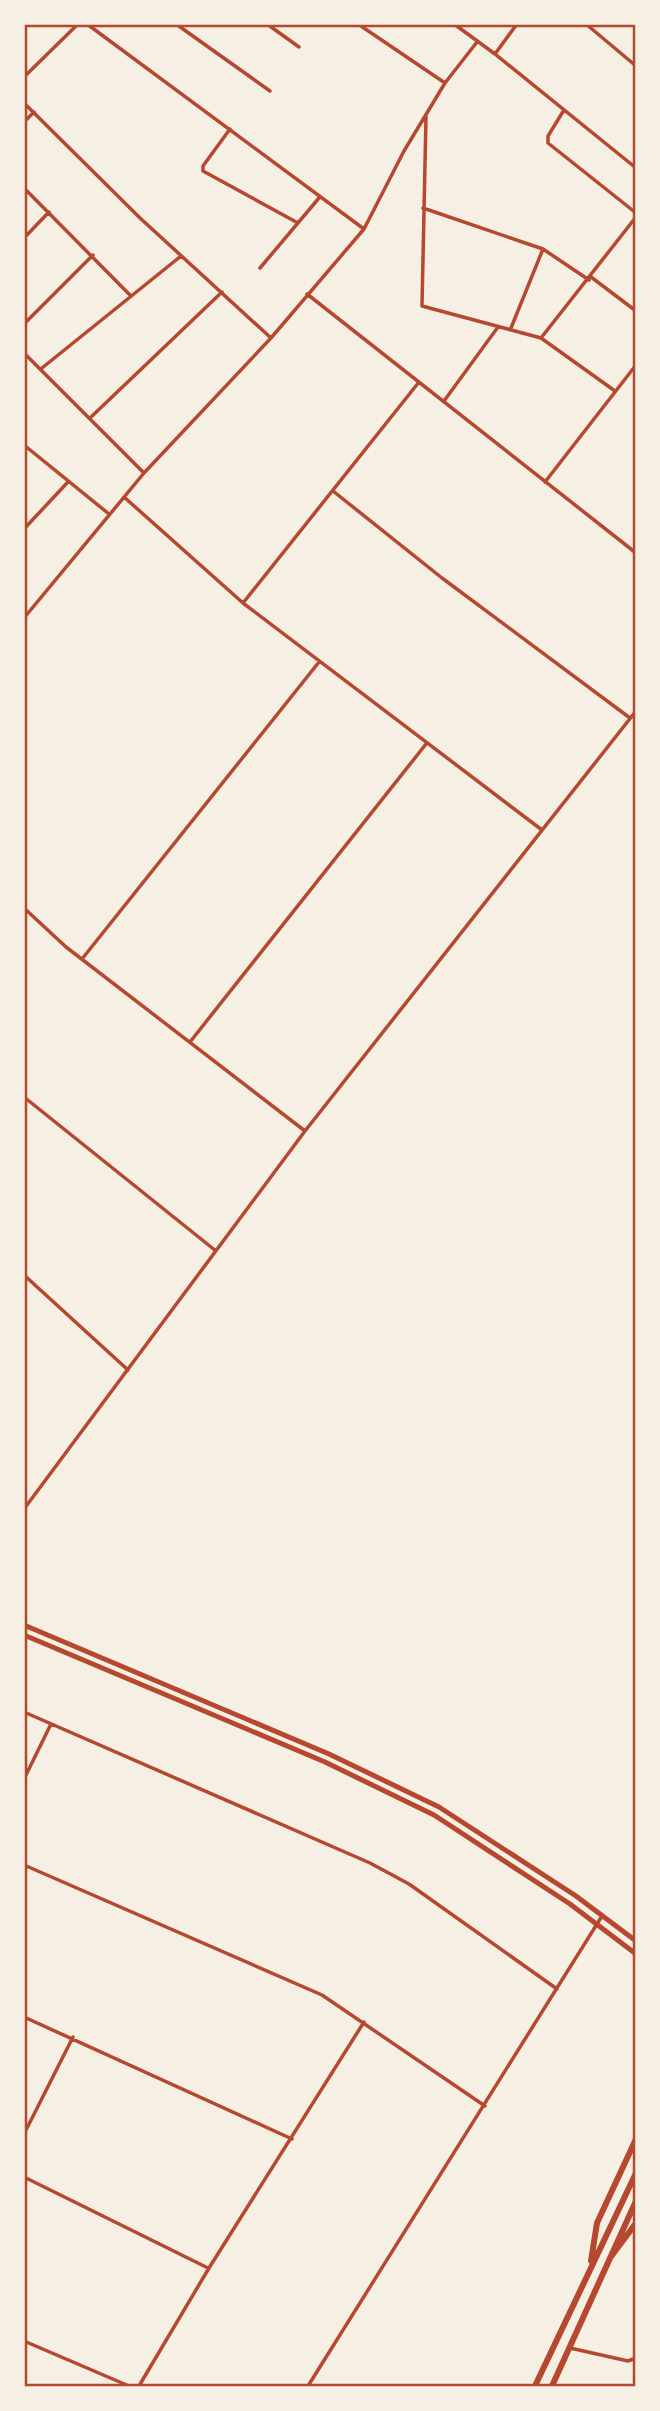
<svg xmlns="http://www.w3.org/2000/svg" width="660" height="2411" font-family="Rubik,sans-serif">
	<rect width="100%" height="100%" fill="#f6efe4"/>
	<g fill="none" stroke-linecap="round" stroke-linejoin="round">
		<path stroke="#b5482f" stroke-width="3.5" d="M87,24L364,229
			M176,24L270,91
			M267,24L299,47
			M358,24L445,83
			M454,24L495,54L636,168
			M586,24L636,66
			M495,54L517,24
			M24,77L78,24
			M24,103L140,218L271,338
			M564,110L548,136V143L636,213
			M426,117L422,306L541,338L615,391
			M24,122L34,112
			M230,129L203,166V171L298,223
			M24,188L130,295
			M423,208L543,249L589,280
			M24,238L49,212
			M260,268L319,198
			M591,277L636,311
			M307,294L636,553
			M24,324L93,255
			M511,328L543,249
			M541,338L636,217
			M24,353L144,473
			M42,368L181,256
			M444,401L498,327
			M90,418L222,292
			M24,445L109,514
			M545,482L636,365
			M333,491L442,578L630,718
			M124,497L243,603L542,830
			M24,529L67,483
			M243,603L419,382
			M24,618L144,473L271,338L364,229L404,151L445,83L477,42
			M24,908L66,947L305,1131
			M82,959L319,662
			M190,1042L426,744
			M24,1097L216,1251
			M24,1275L128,1370
			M24,1509L305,1131L636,711
			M24,1712L370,1863L409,1884L557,1989
			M24,1779L51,1724
			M24,1865L322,1995L485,2106
			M24,2017L292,2139
			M24,2134L73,2037
			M24,2177L208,2268
			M24,2341L129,2386
			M570,2348L628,2361L636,2358
			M139,2386L209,2268L364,2022
			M308,2386L602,1916"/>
		<path stroke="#b5482f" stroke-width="5" d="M24,1625L329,1754L439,1807L576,1896L636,1941
			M24,1635L325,1762L434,1815L570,1904L636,1954"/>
		<path stroke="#b5482f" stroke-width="6" d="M610,2258L636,2223
			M591,2261L597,2223L636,2139
			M535,2386L636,2173
			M552,2386L636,2201"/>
	</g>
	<rect width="660" height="2411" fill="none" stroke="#f6efe4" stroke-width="52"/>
	<rect x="26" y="26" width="608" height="2359" fill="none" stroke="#b5482f" stroke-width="2.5"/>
</svg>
